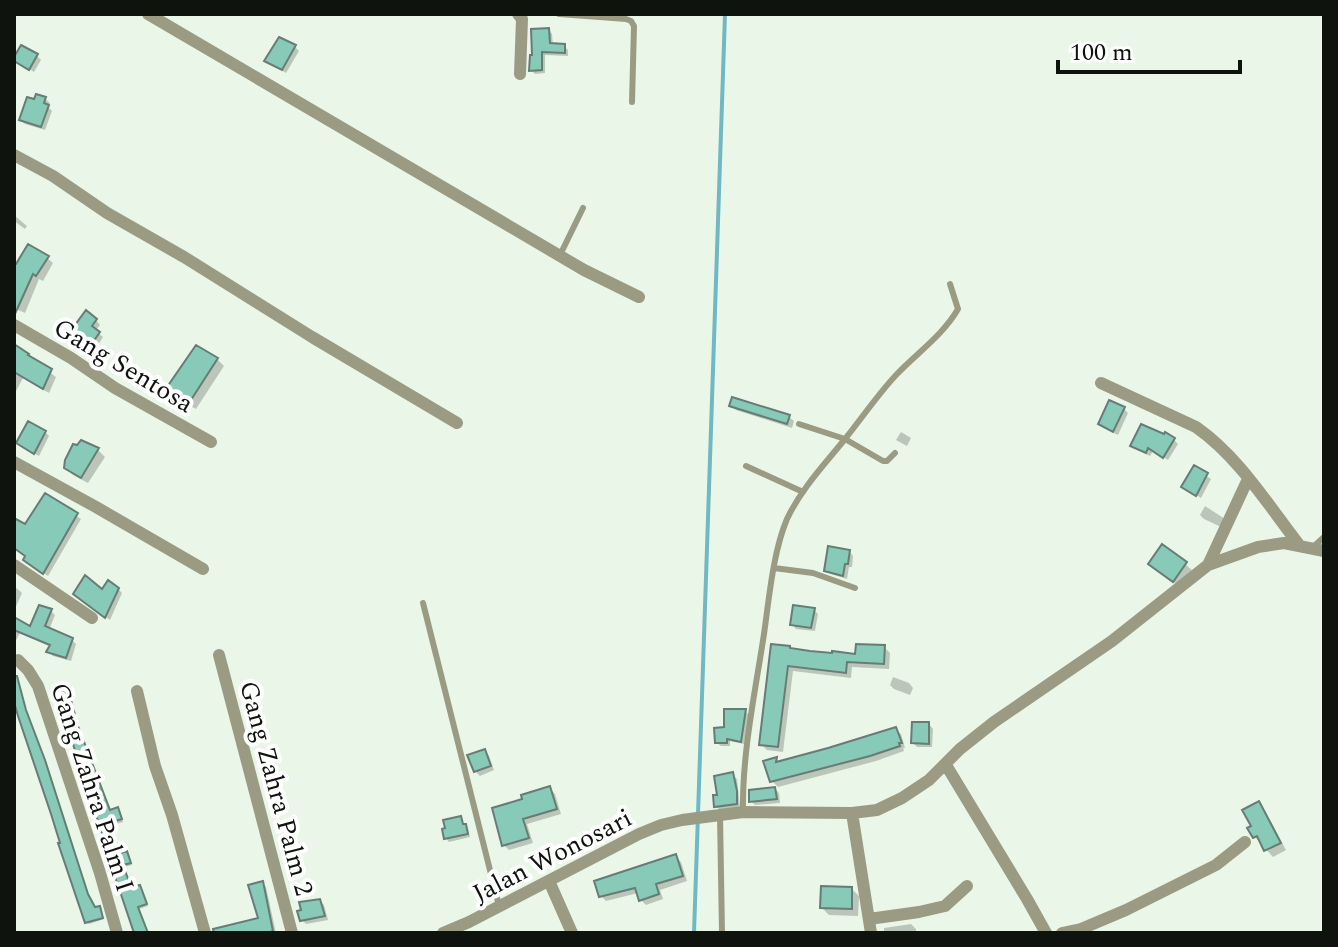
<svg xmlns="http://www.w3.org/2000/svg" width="1338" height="947" font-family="Spectral,serif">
	<rect width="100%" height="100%" fill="#eaf7e8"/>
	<path fill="#0003" d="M549,30L552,34L553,45L564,46L568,50V56L545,55V73L535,74L531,70Z
		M295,47L299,51L286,73L267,61Z
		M37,56L41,60L34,72L14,60Z
		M45,99L50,103L48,107L52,111L45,130L25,124L21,120Z
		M14,215L27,226L25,229L14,221Z
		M47,258L53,263L43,281L39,279L25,313L14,308V271Z
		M96,320L100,325L95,331L103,337L98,345L88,338L84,344L76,337Z
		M14,346L56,377L49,393L23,378L14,395Z
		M217,359L224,366L196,409L174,397L167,390Z
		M732,406L789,417L794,421L792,428L736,410Z
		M1124,409L1128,413L1118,435L1104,428L1100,424Z
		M45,432L49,436L39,456L23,447Z
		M901,432L911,438L907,446L896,440Z
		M1164,437L1174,440L1178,444L1168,460L1153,451L1150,456L1137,450L1133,446Z
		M82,442L98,450L105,457L88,483L73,475L66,468Z
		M1194,468L1211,479L1201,498L1184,487Z
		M46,495L81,519L48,576L29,564L27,556L14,547V520L26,527Z
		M1205,506L1225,519L1221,527L1204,519L1200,515Z
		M849,551L853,556L852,567H849L847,579L831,574L826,570Z
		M1185,564L1192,570L1180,587L1157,570Z
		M14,586L22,593L14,611Z
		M118,589L122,593L110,620L79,598Z
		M50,610L55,615L49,630L71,639L76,644L71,661L53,656L49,652L51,647L20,633L14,644V620L31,629Z
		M814,610L818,614L815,631L796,629L792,624Z
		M884,647L890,653L889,669L852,667L851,678L793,671L783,752L767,750L761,744L791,650L857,656Z
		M14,671L17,676L27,714L46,763L89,897L95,909L99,908L101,910L104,919L89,924L87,922L14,697Z
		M893,677L909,683L913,688L910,695L894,689L890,685Z
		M67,688L69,690L80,730L110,812L118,809L120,812L123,822L110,826L121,855L126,853L129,855L132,865L124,867L132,889L140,887L142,889L148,906L139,909L148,933H136Z
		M745,711L749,715L744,744L730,741V746H721L717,743L726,729Z
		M929,724L933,729L932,747H917L913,743Z
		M895,729L901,734L905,748H903L904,751L876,761L778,787L772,781L776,759L780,763Z
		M485,751L489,756L494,770L480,776L475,771Z
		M732,775L737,779L740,807L720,810L715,806Z
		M549,788L555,794L561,814L527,824L533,843L509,850L504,845L525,801Z
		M775,789L779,793L780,803L755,805L751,801Z
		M1258,804L1265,811L1286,850L1273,857L1255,837L1253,826Z
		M460,819L468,829L470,837L449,842L446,838Z
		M676,857L681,862L687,881L660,890L663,899L646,905L641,900L638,893L606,901L601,896Z
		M262,883L266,887L276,933H222L260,919Z
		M852,889L859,896L858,916L829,915L822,908Z
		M319,901L324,905L328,920L306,924L302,920Z
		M911,924L916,929V933H882L884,932V928Z"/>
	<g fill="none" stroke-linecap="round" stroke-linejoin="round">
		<path stroke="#71b7c4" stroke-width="4" d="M694,933L725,14"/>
	</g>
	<path fill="#87cab8" stroke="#687c76" stroke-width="2" d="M549,28L550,43L565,44V53L542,52V70L529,71L530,55H532L531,29Z
		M279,37L296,45L282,70L264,61Z
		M21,45L38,54L29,70L14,61V57Z
		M36,94L46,97L44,103L49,105L41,127L19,120L27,97L34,99Z
		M28,244L49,256L36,276L33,274L14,316V264H16Z
		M86,310L97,319L92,326L100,332L93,342L83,336L79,341L69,333Z
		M14,344L29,354L28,355L52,369L43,389L14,372Z
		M196,345L218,358L189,403L165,390Z
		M732,397L790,415L787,424L729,406Z
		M1109,400L1125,407L1113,432L1098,424Z
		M28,421L46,431L34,454L16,443Z
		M1141,424L1164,434L1165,432L1175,438L1163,458L1148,448L1146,453L1130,446Z
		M81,440L99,448L81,478L64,468L65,460L73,444L77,445Z
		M1194,465L1208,473L1196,496L1181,487Z
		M45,493L78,513L43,574L23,560L25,556L14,548V518L25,524Z
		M1162,544L1187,562L1173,582L1148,564Z
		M828,546L850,550L848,564H845L843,576L824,571Z
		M85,575L102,589L108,580L119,588L105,618L73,594Z
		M39,605L52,609L45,626L73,638L66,658L46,652L50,645L14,630V617L30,626Z
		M793,605L815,608L811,628L790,625Z
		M771,644L790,646V648L810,651L832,653V651L855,654L856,644L885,645L884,664L847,662L846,673L788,666L778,747L759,745Z
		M14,676H17L26,710L45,760L88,894L95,907L100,906L103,918L85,923L58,843H60L51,814L18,716L14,702Z
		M67,685L78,726L110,810L118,807L122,819L109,823L120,853L127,851L131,863L123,865L131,887L140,885L147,904L138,907L148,933H134L104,844L106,843L100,829H101L81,776L83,775L55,689Z
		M724,709H746L741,742L727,739V743H715L714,728L724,727Z
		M912,722H929V744L911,743Z
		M896,727L902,743H899L900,746L870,756L770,782L763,761L777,757L776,762L828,748Z
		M485,749L491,766L474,772L467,755Z
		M733,772L737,791V804L714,807L713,795H717L714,776Z
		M550,786L557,809L523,819L529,838L502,846L492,808L522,799L521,795Z
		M775,787L777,799L749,802V790Z
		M1259,801L1281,843L1264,851L1257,836L1253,838L1247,828L1251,826L1242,810Z
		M461,816L463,824H466L468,834L444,839L442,829L445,828L443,820Z
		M676,854L683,876L656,884L659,894L639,901L635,888L599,897L594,881Z
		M263,881L273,931L266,933H214L213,929L258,918L248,885Z
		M821,886L852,887V909L820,908Z
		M320,899L325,916L300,921L297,911L301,910L299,902Z"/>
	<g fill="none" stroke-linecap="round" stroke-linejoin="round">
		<path stroke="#9b9b84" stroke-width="6" d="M559,14L626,19L631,21L634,26L632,102
			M560,255L583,208
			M895,453L887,461H883L845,439C862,418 878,394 897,374C917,353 943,335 958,309L950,284
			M746,466L803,492
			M1312,548L1324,537
			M774,568L813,573L855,588
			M423,603L499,906
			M743,812C742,753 755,693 764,634C769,599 773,552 787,519C801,489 824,465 845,439L799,424
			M720,815L722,933"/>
		<path stroke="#9b9b84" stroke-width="12" d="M148,14L584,270L639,297
			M518,14L522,19L520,74
			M14,155L53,176L107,213L184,257L312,337L457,423
			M14,325L71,358L115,388L211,442
			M1101,383L1196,427C1239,457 1268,505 1300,546
			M14,462L96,507L203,569
			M14,565L92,618
			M1208,565L1248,479
			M219,655L292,933
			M18,660L28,670L38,686L100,873L117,933
			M137,691L155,766L172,815L205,933
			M946,765L1027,899L1046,933
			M852,813L871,933
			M549,881L572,933
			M869,919L919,912L945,906L967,886
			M443,933L469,922L639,834L661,825L682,820L743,812L852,813L877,810L902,798L929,780L960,749L994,722L1112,641L1208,565L1258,547L1284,543L1324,551
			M1062,933L1081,929L1126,910L1216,865L1245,842"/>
	</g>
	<g text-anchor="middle" stroke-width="8" stroke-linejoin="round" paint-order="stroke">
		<g font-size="26" fill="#0e130e" stroke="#fff">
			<text transform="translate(124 365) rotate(31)" y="9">Gang Sentosa</text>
			<text transform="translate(93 787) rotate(72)" y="9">Gang Zahra Palm I</text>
			<text transform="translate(277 788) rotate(75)" y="9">Gang Zahra Palm 2</text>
			<text transform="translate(552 855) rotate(-27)" y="9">Jalan Wonosari</text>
		</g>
	</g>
	<rect width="1338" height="947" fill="none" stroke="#0e130e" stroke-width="32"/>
	<path d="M1058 60v12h182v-12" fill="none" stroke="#0e130e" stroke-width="4"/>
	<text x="1070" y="60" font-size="24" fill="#0e130e" stroke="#ffffff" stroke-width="6" paint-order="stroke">100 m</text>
</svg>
